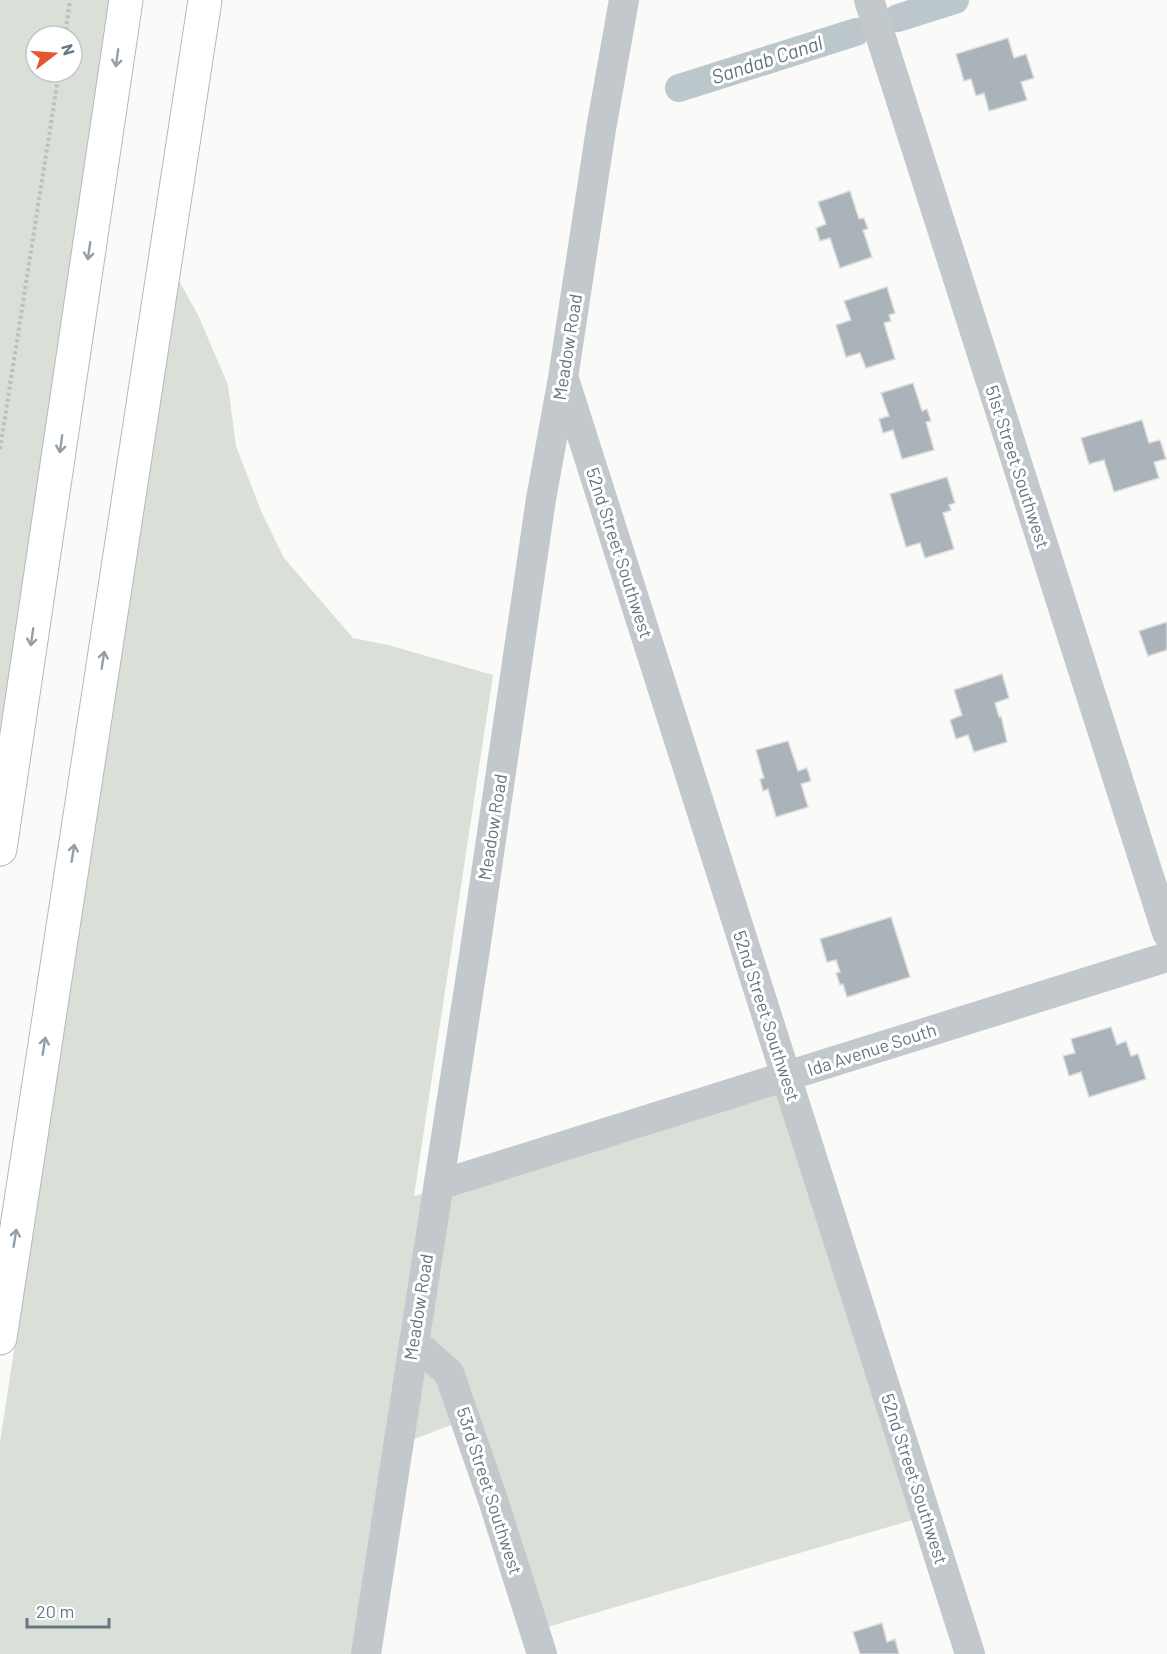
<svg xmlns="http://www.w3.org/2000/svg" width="1167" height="1654" font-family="Barlow,sans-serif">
	<rect width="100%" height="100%" fill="#fafaf8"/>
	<path fill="#dadfd7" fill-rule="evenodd" d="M0,0H110L0,746ZM36,36H72V72H36Z
		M178,279L198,315L228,385L236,446L261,511L284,558L353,638L388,645L493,675L414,1196L788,1086L926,1516L537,1630L464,1420L391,1448L361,1654H0V1442Z"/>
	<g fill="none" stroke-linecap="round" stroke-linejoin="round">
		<path stroke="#bbc7cb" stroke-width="28" d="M898,18L955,0
			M679,88L856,32"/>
	</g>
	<path fill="#aab3b9" stroke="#dcdcda" stroke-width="1.5" d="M1008,38L1014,58L1026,54L1034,78L1021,82L1027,100L989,111L984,93L976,96L971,79L964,81L956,54Z
		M850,191L859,219L864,218L868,229L863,230L872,257L840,268L830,238L820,241L816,228L826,224L818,202Z
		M887,287L895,313L889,315L891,321L884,323L895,359L866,368L860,353L846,357L836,325L851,320L844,301Z
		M913,383L922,411L927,409L931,421L926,422L934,450L902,459L893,430L883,433L879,419L889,416L881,393Z
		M1142,420L1149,443L1160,440L1166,459L1154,462L1159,478L1114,492L1104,460L1089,464L1081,438Z
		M947,477L955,503L949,505L951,510L943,513L954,549L925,558L920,543L906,547L890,494Z
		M1167,622V650L1148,656L1139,631Z
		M1002,674L1009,698L995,703L999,717L1001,716L1007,742L974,752L968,735L956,739L950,720L962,715L954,690Z
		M788,741L798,771L807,768L811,781L801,784L808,807L776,817L768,789L763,791L760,779L764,778L756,750Z
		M891,917L910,977L847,997L843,984L840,985L836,973L840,972L836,960L827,962L820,939Z
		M1111,1027L1117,1045L1126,1041L1131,1056L1138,1054L1146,1079L1089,1097L1081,1072L1069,1076L1063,1056L1075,1053L1071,1039Z
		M882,1623L887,1642L895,1639L899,1654H860L853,1632Z"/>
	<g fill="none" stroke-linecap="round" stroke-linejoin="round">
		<g stroke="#b4b9bd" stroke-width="35">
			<path id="highway" d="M0,849L126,0
				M0,1338L205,0"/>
		</g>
		<path stroke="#bbbfc2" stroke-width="4" stroke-dasharray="3 3" stroke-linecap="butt" d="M65,36L70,0
			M0,449L59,72"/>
		<path stroke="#c3c8cc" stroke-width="30" d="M869,0L1167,933
			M565,382L970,1654
			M439,1185L1167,957
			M414,1342L449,1373L493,1500L542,1654
			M366,1654L474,956L541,499L563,378L601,129L624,0"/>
		<use href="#highway" stroke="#fff" stroke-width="33"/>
	</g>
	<defs><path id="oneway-shaft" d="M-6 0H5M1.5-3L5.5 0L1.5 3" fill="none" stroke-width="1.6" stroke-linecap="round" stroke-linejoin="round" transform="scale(1.5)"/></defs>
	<g stroke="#939fa8">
		<use href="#oneway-shaft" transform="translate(117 58) rotate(98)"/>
		<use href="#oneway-shaft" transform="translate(89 251) rotate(98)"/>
		<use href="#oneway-shaft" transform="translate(61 444) rotate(98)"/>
		<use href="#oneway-shaft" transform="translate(32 637) rotate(98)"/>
		<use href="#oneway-shaft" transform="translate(103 660) rotate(-81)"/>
		<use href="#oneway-shaft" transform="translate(73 853) rotate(-81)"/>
		<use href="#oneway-shaft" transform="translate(44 1046) rotate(-81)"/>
		<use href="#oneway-shaft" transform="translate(15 1238) rotate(-81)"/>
	</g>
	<g text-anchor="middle" stroke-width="6" stroke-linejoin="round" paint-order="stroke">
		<g font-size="18" fill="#657683" stroke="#fff">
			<text transform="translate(568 347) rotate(-81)" y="6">Meadow Road</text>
			<text transform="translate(1017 467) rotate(72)" y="6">51st Street Southwest</text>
			<text transform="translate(619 553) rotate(72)" y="6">52nd Street Southwest</text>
			<text transform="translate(493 827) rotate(-81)" y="6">Meadow Road</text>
			<text transform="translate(766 1016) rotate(72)" y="6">52nd Street Southwest</text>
			<text transform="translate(872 1050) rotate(-18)" y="6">Ida Avenue South</text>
			<text transform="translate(419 1307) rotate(-81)" y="6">Meadow Road</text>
			<text transform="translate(914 1479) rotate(72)" y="6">52nd Street Southwest</text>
			<text transform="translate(489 1491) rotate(72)" y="6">53rd Street Southwest</text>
		</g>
		<g font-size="20" font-style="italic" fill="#60757c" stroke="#fff">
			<text transform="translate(767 60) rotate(-18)" y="7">Sandab Canal</text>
		</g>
	</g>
	<g transform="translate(54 54) rotate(73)"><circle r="28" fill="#ffffff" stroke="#c1c8cd" stroke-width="1.5"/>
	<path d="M0-4.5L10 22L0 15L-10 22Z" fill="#e4572e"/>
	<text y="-9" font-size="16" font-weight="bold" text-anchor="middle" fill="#657683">N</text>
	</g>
	<path d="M27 1618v9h82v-9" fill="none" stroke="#657683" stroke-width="3"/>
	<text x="36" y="1618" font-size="18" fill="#657683" stroke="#ffffff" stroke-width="4.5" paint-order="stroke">20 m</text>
</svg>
